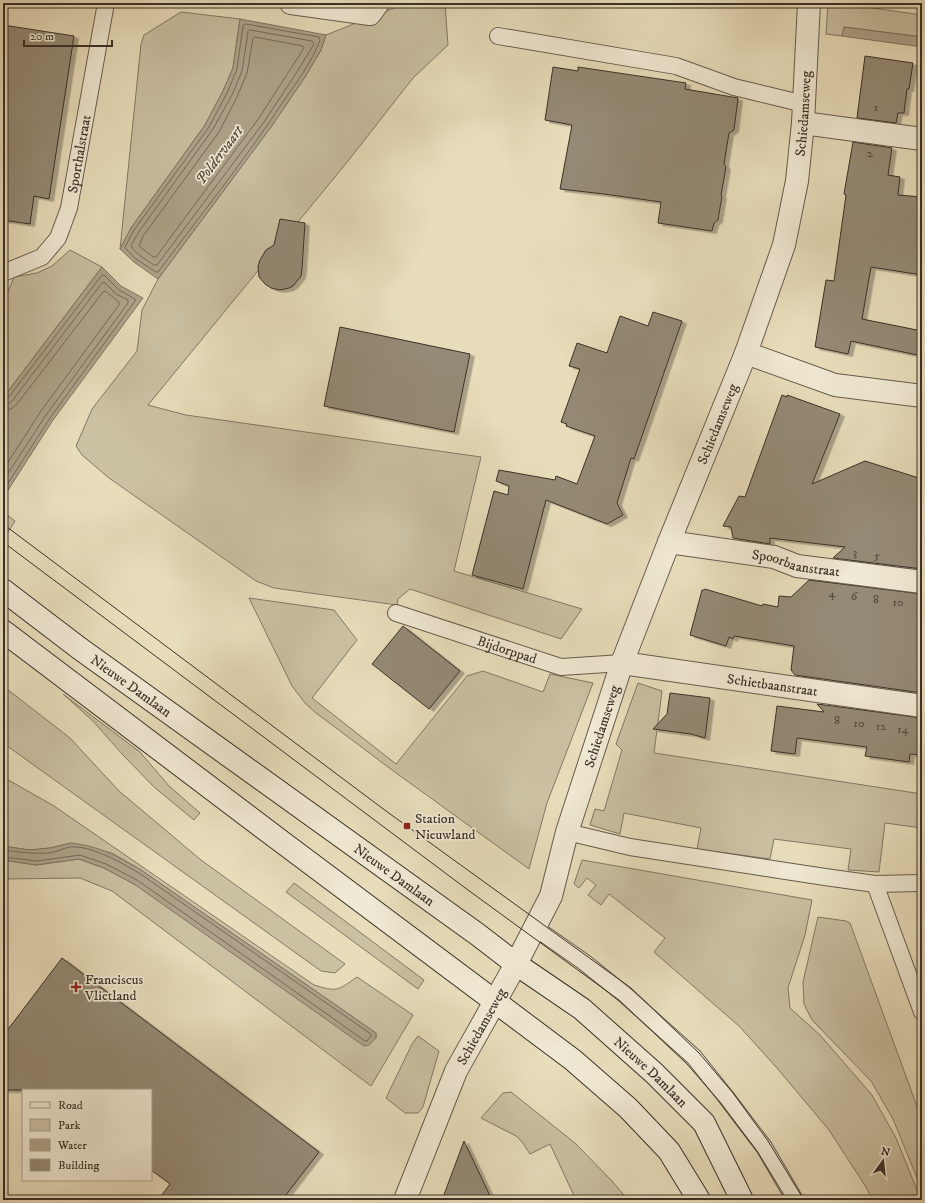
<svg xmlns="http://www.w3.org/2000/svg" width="925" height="1203" font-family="'IM FELL DW Pica',serif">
	<defs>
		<filter id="shadow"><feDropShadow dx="4.5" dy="2.5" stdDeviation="0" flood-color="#0004"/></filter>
	</defs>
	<rect width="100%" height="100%" fill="#e8ddbb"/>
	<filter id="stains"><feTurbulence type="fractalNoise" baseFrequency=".005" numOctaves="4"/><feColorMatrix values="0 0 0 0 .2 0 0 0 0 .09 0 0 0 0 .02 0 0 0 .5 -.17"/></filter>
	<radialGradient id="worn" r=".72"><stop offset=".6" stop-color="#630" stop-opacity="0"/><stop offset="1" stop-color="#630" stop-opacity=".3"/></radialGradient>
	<path fill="#cac0a2" stroke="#827865" d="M406,3H445L448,45L413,78L348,161L148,405L186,415L481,457L454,571L582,609L561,639L410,589L398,599L397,605L274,588L256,581L109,478L82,455L76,446L92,409L137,351L142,310L158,279L271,127L305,77L321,50L326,35Z
		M828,3H838L922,15V37L844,27L842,36L826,34Z
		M181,12L240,19L233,68L223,91L205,125L131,228L120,249L141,44L144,35Z
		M70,250L102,267L3,398V305L14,277L37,273L52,266Z
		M3,512L15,521L3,540Z
		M249,598L334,610L357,640L312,698L396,764L467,676L483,671L543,692L550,674L593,683L547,803L529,869L392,770L316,713L305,703L292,686Z
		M638,683L662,691L654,753L922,794V828L885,823L879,872L848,870L851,849L774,839L770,859L697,849L701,828L624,813L620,834L590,825L595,809L604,811L622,750L616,744Z
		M3,686L70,738L119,791L201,860L345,964L335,973L321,971L3,743Z
		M63,694L140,752L169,786L200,813L194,820L154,787L123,755L93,721Z
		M3,777L54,806L314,985C337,992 337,991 357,977L413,1015L371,1086L112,891L80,878L3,879V860L36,865L79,859L104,868L134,884L376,1038V1033L141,870L112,853L71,843L50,848L29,850L3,846Z
		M582,860L812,900L805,935L788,988L790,1008L820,1035L872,1095L896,1138L921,1200H873L864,1184L829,1130L777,1068L739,1026L654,952L665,938L609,894L601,905L588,895L596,885L587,878L579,888L574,884Z
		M294,883L424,980L418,989L286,892Z
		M818,917L846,921L850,923L922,1120V1190L893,1119L871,1081L812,1020L804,1004L803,982Z
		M418,1036L439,1051L423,1107L418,1113H405L386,1098L412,1044Z
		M511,1092L575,1143L612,1181L628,1200H576L550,1144L530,1154L522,1142L516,1136L481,1118L503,1093Z"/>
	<path fill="#ada289" stroke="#7f7462" d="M240,19L326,35L321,50L305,77L271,127L158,279L134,262L120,249L131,228L205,125L223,91L233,68Z
		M844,27L922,37V47L842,36Z
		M102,267L121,286L143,298L53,420L3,498V398Z
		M71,843C99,846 117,856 141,870L376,1033V1038L369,1045L364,1046L134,884L104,868L79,859L36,865L3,860V846L29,850L50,848Z"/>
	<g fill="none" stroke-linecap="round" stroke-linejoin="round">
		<path stroke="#746958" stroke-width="1" d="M246,24L319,37L320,40C312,62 296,83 283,102C244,161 200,216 158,272H156L136,259L126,249L125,247L134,230L209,127L227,93L237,69L243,26Z
			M250,30L312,41L314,44L297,72L264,122L157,265H154C147,260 135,254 131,246L138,233L213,129L232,95L242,71L248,32Z
			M255,37L303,46L304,48L259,118L156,257H153L139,246L143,236L219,132L237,97L247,73L253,39Z
			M3,400L8,398L102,275H104L119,290L135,299V301L50,418L3,491
			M3,405L8,404L12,401L102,283L104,282L116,294L128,300V303L46,415L3,481
			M3,411L11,409L17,404L103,292L105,291L119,302V305L41,411L3,470
			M3,850C19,852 33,854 49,853C57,852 63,848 70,847C91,845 122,863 139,873L371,1034V1036L367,1041H365L137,880L106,864L80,855L37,861L3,857"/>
	</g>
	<path fill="#948a74" stroke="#3a3028" filter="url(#shadow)" d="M3,25L74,36L49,199L34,196L30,224L3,220Z
		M865,56L913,63L909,89H907L904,113H898L896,123L857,118Z
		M553,67L578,71V67L686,83L685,89L738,98L734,130L729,133L724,164L726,167L721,195L722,196L718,220L714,223L712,231L658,223L661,202L604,194L560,189L572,125L545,120Z
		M853,142L892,148L888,175L900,177L898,195L922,197V275L871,267L862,319L922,331V356L851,341L848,354L815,347L826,280L834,281L846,195L844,194Z
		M280,219L305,223L302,269L301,276L293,286L289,288L280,290L271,288L265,284L259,277L258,266L260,260L266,250L274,245Z
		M653,312L682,321L634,459L631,458L617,503L623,515L607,524L546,500L523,589L472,575L494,491L508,495L509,486L496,481L499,470L555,480L556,476L577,484L595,436L566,426L567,424L561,422L580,369L569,366L577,343L607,353L620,316L648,326Z
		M340,327L470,354L454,432L324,406Z
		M782,395L787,397V395L840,414L812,484L865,461L922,479V569L833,558L845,547L770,538V544L733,538L731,527L723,526L739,496L745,497Z
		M809,580L922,594V693L795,675L791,670L794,646L734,636L733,639L729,637L726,646L690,635L702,590H704L705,589L762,606L763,604L778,607L779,596L791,597Z
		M403,626L460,671L429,709L372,664Z
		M670,693L710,698L705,738L691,734L653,729L667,714Z
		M817,704L922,718V755L910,754L909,762L865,756L867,747L797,738L795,754L771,751L777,706L824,712Z
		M62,958L319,1152L282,1200H158L170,1184L151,1170V1090H3V1036Z
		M464,1141L492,1200H442Z"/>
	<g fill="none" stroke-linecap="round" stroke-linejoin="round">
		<g stroke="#665b4d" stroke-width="18">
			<g id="lane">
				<path d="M498,36L676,66L734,87L804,104"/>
				<path id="s1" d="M3,273L42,257L58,238L69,208L106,3"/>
				<path id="s2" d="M396,613L561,667L622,663"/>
				<path d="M567,832L630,847L825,877L875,884L922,883"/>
				<path d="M875,884L922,1012"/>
				<path d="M534,927L584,962L625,995L694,1057L726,1097L764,1147L795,1200"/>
			</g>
		</g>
		<g stroke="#665b4d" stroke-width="24">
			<g id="street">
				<path d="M291,3L370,14L378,3"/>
				<path d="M803,123L922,139"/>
				<path d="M746,353L835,385L922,396"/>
				<path id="s3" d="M669,542L774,557L797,566L922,582"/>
				<path id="s4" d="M622,663L922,706"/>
				<path id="s5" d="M405,1200L456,1071L516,964L551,896L567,832L622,663L669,542L746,353L784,245L797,181L803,123L809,3"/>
			</g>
		</g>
		<g stroke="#3a3028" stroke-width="24">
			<g id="secondary">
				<path id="s6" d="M3,590L79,648L477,934L516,964L582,1009L654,1073L704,1123L742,1200"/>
				<path d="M3,631L278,839L573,1060L628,1108L669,1151L699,1200"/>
			</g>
		</g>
		<use href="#lane" stroke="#f0e9d3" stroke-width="16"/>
		<use href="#street" stroke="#f0e9d3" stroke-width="22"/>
		<use href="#secondary" stroke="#f0e9d3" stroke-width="22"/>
		<path stroke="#3a3028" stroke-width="1" d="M3,524L386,811L631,988L699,1053L733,1093L768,1141L804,1200
			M3,542L468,890L619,1000L687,1064L720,1102L757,1151L787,1200"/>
	</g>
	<g fill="#8f2418" stroke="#f0e9d3" stroke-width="1.5">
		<rect x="403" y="822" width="8" height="8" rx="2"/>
		<path d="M74 981h4v4h4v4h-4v4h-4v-4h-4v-4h4z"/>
	</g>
	<g text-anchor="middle" stroke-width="3.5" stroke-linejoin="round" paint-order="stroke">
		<g font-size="12" fill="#50463b">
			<text x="876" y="111">1</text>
			<text x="870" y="157">2</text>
			<text x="855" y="556">3</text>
			<text x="877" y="559">5</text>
			<text x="832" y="597">4</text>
			<text x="854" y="600">6</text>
			<text x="876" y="603">8</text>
			<text x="898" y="606">10</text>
			<text x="837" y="724">8</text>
			<text x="859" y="727">10</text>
			<text x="881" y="730">12</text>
			<text x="903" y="733">14</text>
		</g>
		<g font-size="14" fill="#3a3028" stroke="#f0e9d3">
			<text dy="5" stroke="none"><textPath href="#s5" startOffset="1163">Schiedamseweg</textPath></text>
			<text dy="5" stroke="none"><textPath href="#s1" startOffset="154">Sporthalstraat</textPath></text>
			<text dy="5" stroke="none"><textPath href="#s5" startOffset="839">Schiedamseweg</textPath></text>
			<text dy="5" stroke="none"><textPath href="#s3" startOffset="129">Spoorbaanstraat</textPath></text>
			<text dy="5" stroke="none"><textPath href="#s2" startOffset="117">Bijdorppad</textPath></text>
			<text dy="5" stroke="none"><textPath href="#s4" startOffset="152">Schietbaanstraat</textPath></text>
			<text dy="5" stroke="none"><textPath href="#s6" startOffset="160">Nieuwe Damlaan</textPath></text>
			<text dy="5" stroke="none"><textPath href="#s5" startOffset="515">Schiedamseweg</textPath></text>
			<text dy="5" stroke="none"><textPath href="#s6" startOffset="484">Nieuwe Damlaan</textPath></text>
			<text dy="5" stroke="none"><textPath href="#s5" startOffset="190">Schiedamseweg</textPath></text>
			<text dy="5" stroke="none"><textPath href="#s6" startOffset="808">Nieuwe Damlaan</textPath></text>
		</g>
		<g font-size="14" fill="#3a3028" stroke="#f0e9d3" text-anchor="start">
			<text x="415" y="823">Station<tspan x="415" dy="16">Nieuwland</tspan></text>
			<text x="85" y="984">Franciscus<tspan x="85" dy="16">Vlietland</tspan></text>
		</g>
		<g font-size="15" font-style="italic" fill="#574c40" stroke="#f0e9d3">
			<text transform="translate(219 155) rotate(-53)" y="5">Poldervaart</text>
		</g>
	</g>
	<rect width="925" height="1203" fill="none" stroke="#e8ddbb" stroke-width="16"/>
	<rect x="4" y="4" width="917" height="1195" fill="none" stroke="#3a3028" stroke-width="2"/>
	<rect x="8" y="8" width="909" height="1187" fill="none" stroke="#3a3028"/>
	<rect x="22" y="1089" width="130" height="92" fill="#f0e9d3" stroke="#a79f8f"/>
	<rect x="30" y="1102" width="20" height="6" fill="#f0e9d3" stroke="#a79f8f"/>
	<text x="58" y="1109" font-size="12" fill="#3a3028">Road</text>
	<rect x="30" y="1119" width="20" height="12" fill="#cac0a2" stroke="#a79f8f"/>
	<text x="58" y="1129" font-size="12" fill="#3a3028">Park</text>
	<rect x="30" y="1139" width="20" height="12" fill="#ada289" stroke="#a79f8f"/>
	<text x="58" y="1149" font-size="12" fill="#3a3028">Water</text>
	<rect x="30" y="1159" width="20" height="12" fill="#948a74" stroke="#a79f8f"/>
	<text x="58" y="1169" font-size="12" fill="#3a3028">Building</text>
	<g transform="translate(883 1161) rotate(15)" stroke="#f0e9d3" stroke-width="3" paint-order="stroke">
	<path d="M0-3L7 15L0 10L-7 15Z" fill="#3a3028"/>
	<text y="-6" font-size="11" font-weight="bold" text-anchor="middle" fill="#3a3028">N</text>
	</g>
	<path d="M24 40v6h88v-6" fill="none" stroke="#3a3028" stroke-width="2"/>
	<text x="30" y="40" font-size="12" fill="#3a3028" stroke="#f0e9d3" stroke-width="3" paint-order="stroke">20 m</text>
	<rect width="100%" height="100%" filter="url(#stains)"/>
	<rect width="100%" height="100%" fill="url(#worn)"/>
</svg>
